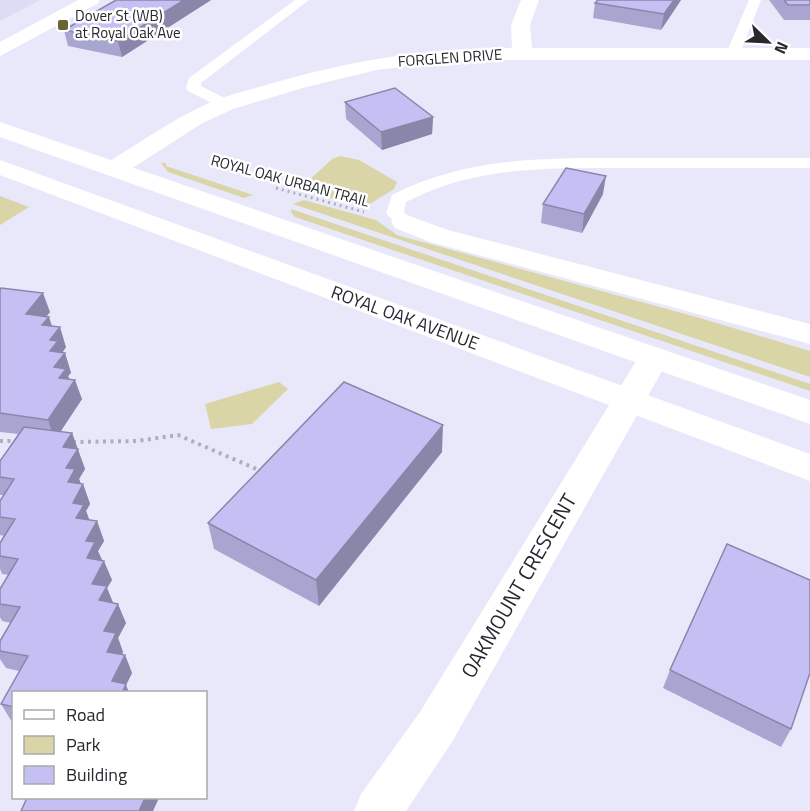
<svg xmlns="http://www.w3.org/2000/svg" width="810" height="811" font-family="'Titillium Web',sans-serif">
	<rect width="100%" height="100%" fill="#e9e8fa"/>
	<path fill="#dedcf5" d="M0,0H40L0,21Z"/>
	<path fill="#dad5a6" d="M340,156L359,160L397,182L394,189L365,207L305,191V184L332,159Z
		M161,163H166V166L253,195L244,198L168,172Z
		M0,196L29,207L0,225Z
		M304,200L376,220L397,235L700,318L810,351V377L293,204Z
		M291,209L810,384V391L295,217L291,212Z
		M279,382L288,389L252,424L211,429L205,404Z"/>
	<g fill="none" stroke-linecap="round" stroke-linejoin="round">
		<path stroke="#afaebc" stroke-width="3" stroke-dasharray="2 4" stroke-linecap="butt" d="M276,188L364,212"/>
		<path stroke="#afaebc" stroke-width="4" stroke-dasharray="3 4.5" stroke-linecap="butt" d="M0,441H17
			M73,442L137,441L178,435L261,471"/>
		<path fill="#fff" fill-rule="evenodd" d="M295,0H309L201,83V86L230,101L232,104L230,107H220L188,91L186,88L189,78Z
			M749,0H761L740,54L733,58L728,57L726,54Z
			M810,158V168C752,168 693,168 635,168C557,168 478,164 406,202L404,212L413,222L410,226H398L386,213L392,195C468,156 549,158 632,158C691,158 751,158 810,158Z"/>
		<path fill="#fff" fill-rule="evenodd" d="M521,0H539L530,25L532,48H810V60H456L377,70L306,87L233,109L201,124L123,174L114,176L105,174L102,169L105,164C141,142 177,116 216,100C234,93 254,89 273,83C353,60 428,48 512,48L511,25Z
			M404,214L448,230L810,324V344L430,242L395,228L391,222L395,216Z
			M654,347L665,350L670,357L452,742L406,811H354L361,794L420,712L643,350Z"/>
		<path fill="#fff" fill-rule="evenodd" d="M78,0H100L97,4L0,56V42Z
			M0,122L810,400V424L0,137Z
			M0,160L810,454V481L0,175Z"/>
	</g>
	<path fill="#a9a5d1" d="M116,0H211L122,57L68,46L64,30Z
		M681,0L661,30L593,18L595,3Z
		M769,0H810V20H784Z
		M345,102L433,117L432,134L382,150L346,119Z
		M603,194L582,233L541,223L543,204Z
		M0,290L50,312L46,316L52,326L66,347L62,353H65L71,373L68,376L82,399L60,432L72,433L85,469L79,479L81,484H83L90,504L86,511L89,520L97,521L104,541L98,551L112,580L107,588L113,603L126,623L118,638L123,652L122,654L125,655L132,673L126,685L129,693H14V722H12L1,704L19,671L6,668L0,659V641L11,623L2,621L0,617V589L9,575L2,574L0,569V543L4,536L0,535V501L4,495H0V461L18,434L0,432Z
		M442,452L319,606L214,549L208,523Z
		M670,670L791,729L781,747L663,688Z"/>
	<path fill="#8a86aa" d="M184,0H211L122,57L118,41Z
		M674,0H681L661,30L664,14Z
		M433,117L432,134L382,150L381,132Z
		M606,176L603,194L582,233L584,214Z
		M43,293L50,312L33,333L26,314Z
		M49,317L55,335L60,327L66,347L62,353H65L71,373L68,376L71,385L75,380L82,399L55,440L48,420L54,367L42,325Z
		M443,425L442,452L319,606L316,580Z
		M72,433L85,469L79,479L82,487L83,484L90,504L86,511L91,524L76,518L68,482L63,447Z
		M97,521L104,541L98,551L102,561L87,558L86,541Z
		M104,561L112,580L107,588L114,605L107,619L92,584Z
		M118,604L126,623L118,638L123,652L115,670L107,652L104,631Z
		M125,655L132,673L126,685L129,693H117L112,681Z
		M145,798H159L153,811H139Z"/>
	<path fill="#c5c0f3" stroke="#8a86aa" stroke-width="1.5" d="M116,0H184L118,41L64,30Z
		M598,0H674L664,14L595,3Z
		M784,0H810V5H788Z
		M395,88L433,117L381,132L345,102Z
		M566,168L606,176L584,214L543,204Z
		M1,288L43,293L26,314L49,317L42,325L60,327L50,340L58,341L50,351L65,353L54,367L66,369L59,378L75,380L48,420L0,413V290Z
		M344,382L443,425L316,580L208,523Z
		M24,427L72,433L63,447L78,449L66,468L75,469L68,482L83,484L73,503L84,505L76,518L97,521L86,541L95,542L87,558L104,561L92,584L107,586L99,600L118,604L104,631L116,633L107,652L125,655L112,681L126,684L122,693H14V707L1,704L28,656L0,651V641L20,607L0,604V589L18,559L0,556V543L15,519L0,517V501L14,479L0,477V461Z
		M727,544L810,580V673L791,729L670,670Z
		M27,798H145L139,811H21Z"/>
	<rect fill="#6a6430" stroke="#fff" stroke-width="2" x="57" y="19" width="12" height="12" rx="3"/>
	<g text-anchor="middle" stroke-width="5" stroke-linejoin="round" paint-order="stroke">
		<g font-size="15" fill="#28272e" stroke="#fff" text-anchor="start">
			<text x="75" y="21">Dover St (WB)<tspan x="75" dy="17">at Royal Oak Ave</tspan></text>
		</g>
		<g font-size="15" fill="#28272e" stroke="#fff">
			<text transform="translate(450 58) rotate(-4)" y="5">FORGLEN DRIVE</text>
			<text transform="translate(290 181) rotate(15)" y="5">ROYAL OAK URBAN TRAIL</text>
		</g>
		<g font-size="18" fill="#28272e" stroke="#fff">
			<text transform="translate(405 318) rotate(20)" y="6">ROYAL OAK AVENUE</text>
		</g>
		<g font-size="21" fill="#28272e" stroke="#fff">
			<text transform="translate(519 586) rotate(-60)" y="7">OAKMOUNT CRESCENT</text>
		</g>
	</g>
	<rect x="12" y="691" width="195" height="108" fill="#ffffff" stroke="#a9a9ab" stroke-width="1.5"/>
	<rect x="24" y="710" width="30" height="9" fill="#ffffff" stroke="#a9a9ab" stroke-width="1.5"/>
	<text x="66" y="721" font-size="18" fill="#28272e">Road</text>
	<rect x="24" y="736" width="30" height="18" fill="#dad5a6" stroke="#a9a9ab" stroke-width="1.5"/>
	<text x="66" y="751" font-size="18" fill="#28272e">Park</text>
	<rect x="24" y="766" width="30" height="18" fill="#c5c0f3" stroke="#a9a9ab" stroke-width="1.5"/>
	<text x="66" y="781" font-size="18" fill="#28272e">Building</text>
	<g transform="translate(768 42) rotate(114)" stroke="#ffffff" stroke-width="4.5" paint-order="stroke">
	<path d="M0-4.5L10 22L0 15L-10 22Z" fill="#28272e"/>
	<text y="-9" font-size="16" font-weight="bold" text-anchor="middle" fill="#28272e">N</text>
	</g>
</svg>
